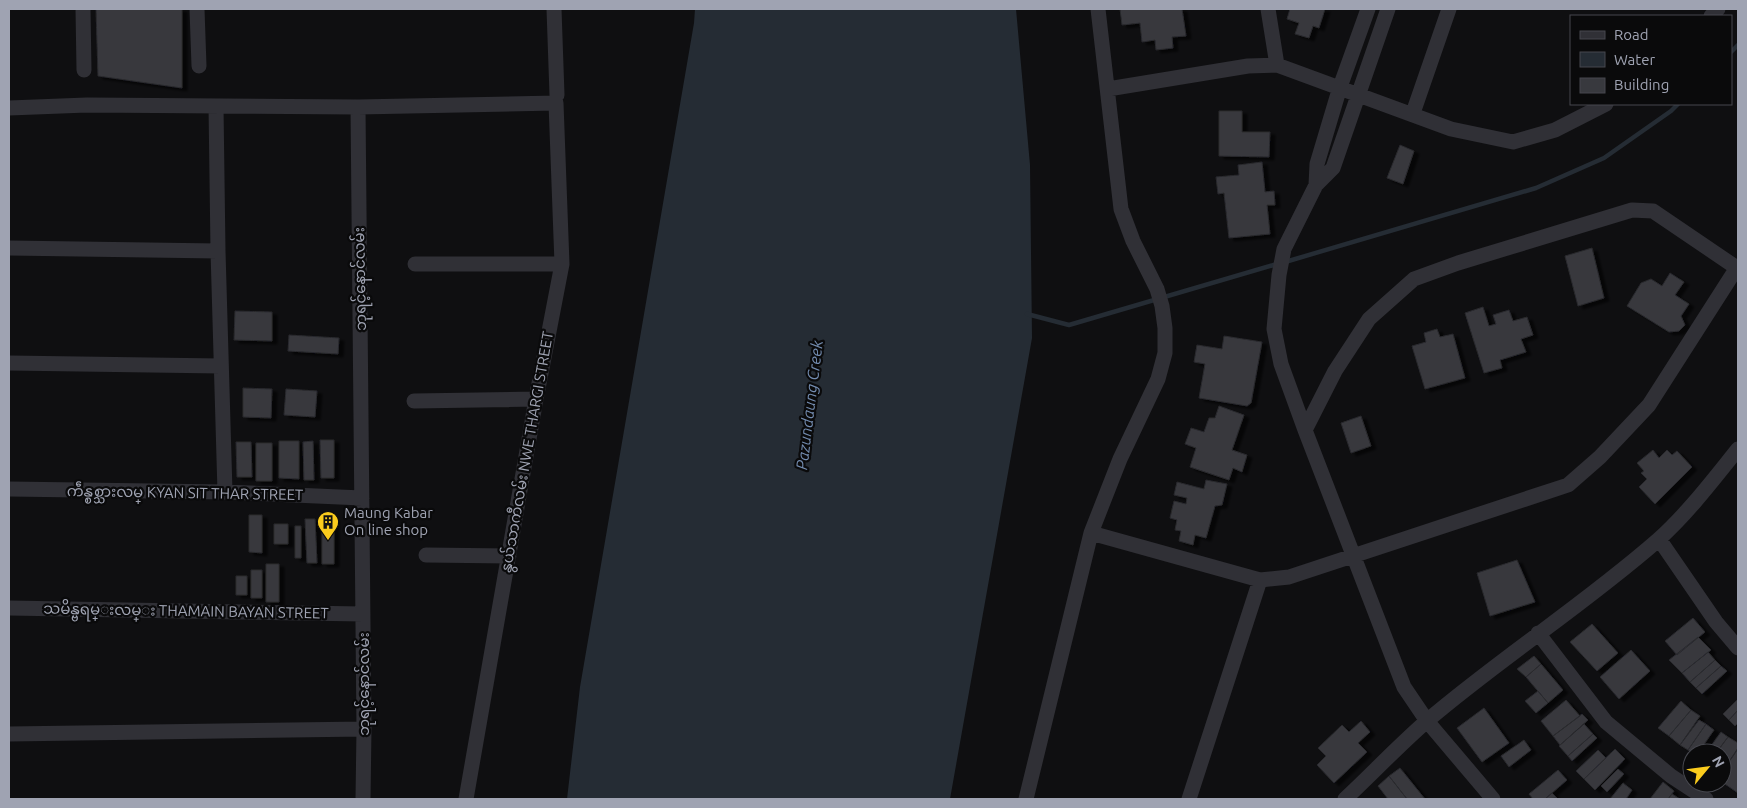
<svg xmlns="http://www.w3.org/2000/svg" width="1747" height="808" font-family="Ubuntu,'Noto Sans Myanmar',sans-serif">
	<defs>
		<filter id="shadow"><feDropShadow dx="5" dy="3" stdDeviation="1" flood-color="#0009"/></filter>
	</defs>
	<rect width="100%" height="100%" fill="#0f0f11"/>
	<path fill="#252c34" d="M695,9H1016L1030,165L1032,338L950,799H567L580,687L694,23Z"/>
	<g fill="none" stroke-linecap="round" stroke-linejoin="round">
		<path stroke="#252c34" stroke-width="4.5" d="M1731,52L1738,45
			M1285,262L1536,188L1604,158L1671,111L1678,104
			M1027,314L1069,325L1277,264"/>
	</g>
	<path fill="#38393e" stroke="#29292d" filter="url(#shadow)" d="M96,9H182V88L98,76Z
		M1120,9H1182L1186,36L1172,37L1173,48L1156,50L1155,40L1142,42L1140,23L1122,25Z
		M1290,9H1325L1319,28L1313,26L1309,38L1295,34L1299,23L1287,19Z
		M1219,111H1242V132H1270L1269,157L1219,156Z
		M1400,145L1414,151L1403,184L1387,178Z
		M1262,162L1265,192L1274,191L1275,205H1267L1270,234L1229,238L1224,193L1218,194L1216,177L1239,175L1238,165Z
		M1592,248L1604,298L1578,306L1565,256Z
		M1670,273L1684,282L1675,295L1689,304L1681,316L1685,325L1679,331L1669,332L1627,306L1641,283L1651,279L1662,286Z
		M1483,307L1489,326L1496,324L1493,315L1509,310L1513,321L1527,317L1533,335L1521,339L1526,352L1500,360L1502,368L1484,373L1465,313Z
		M235,311L272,312V341L234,340Z
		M1437,329L1440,337L1453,334L1465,378L1425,389L1412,346L1426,342L1424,333Z
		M289,335L339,338L338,354L288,351Z
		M1224,336L1262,342L1251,403L1247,406L1199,398L1205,364L1194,362L1197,345L1222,349Z
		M243,388L272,389L271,418L243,417Z
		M286,389L317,391L315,417L284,415Z
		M1219,406L1244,415L1232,450L1247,455L1242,472L1233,468L1229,480L1190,467L1196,448L1185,444L1191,428L1204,432L1209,418H1215Z
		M1361,416L1371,446L1351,453L1341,423Z
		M320,440H334V478H321Z
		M279,441H299V479L279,478Z
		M313,441L314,480H304L303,442Z
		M236,442H251L252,477H237Z
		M256,443H272V481H256Z
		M1653,450L1659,458L1667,450L1672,455L1677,451L1692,467L1655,504L1639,487L1647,479L1641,473L1644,471L1637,463Z
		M1206,480L1227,484L1222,505L1215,506L1206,538L1195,535L1193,545L1179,541L1181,531L1175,530L1177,520L1170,518L1174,501L1186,504L1187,498L1174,495L1177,482L1204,489Z
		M249,515H262V553L249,552Z
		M322,518H334V564H322Z
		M305,519H315L317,563H307Z
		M274,524H288V544H274Z
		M295,526H301V558H295Z
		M1517,560L1535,602L1490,616L1477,573Z
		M266,564H279V602H266Z
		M251,570H262V598H251Z
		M236,576H247V595H236Z
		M1693,618L1705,632L1677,655L1665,641Z
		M1592,624L1618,653L1597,671L1570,642Z
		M1698,637L1711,650L1682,673L1669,660Z
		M1631,650L1650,671L1619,699L1600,677Z
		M1708,652L1715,660L1690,682L1682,673Z
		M1534,656L1541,664L1526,677L1517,669Z
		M1715,660L1721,666L1696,688L1690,682Z
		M1541,664L1563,690L1548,703L1526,677Z
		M1721,666L1727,671L1702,694L1696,688Z
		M1538,691L1548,703L1536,713L1525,701Z
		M1738,699V710L1729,720L1723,714Z
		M1566,700L1580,716L1553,736L1541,721Z
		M1681,701L1691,710L1669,736L1658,728Z
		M1484,708L1509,743L1482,762L1457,728Z
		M1691,710L1700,716L1680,745L1669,736Z
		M1738,710V723L1735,726L1729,720Z
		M1582,714L1588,720L1560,745L1553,736Z
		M1699,720L1706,724L1688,750L1680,745Z
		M1361,721L1370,732L1358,743L1367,752L1334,783L1317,765L1326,756L1318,748L1342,725L1349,732Z
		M1584,724L1593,734L1568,756L1559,746Z
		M1706,724L1714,730L1698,753H1692L1688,750Z
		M1721,732L1728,737L1716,753H1706Z
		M1593,734L1597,738L1572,761L1568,756Z
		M1728,737L1738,743V748L1722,772V753H1716Z
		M1524,740L1531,750L1509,767L1501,756Z
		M1615,749L1625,759L1595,790L1584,779Z
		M1738,749V793L1722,782V772Z
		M1598,750L1606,758L1584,779L1576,771Z
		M1400,768L1425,799H1407L1389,776Z
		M1618,769L1624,774L1607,792L1601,786Z
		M1558,770L1567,780L1545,799H1533L1529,794Z
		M1389,776L1407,799H1388L1378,786Z
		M1663,782L1674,791L1668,799H1650Z
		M1623,783L1632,790L1626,799H1610Z
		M1552,793L1557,798L1545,799Z
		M1672,794L1680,799H1668Z"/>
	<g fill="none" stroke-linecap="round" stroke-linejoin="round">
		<path stroke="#303036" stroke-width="15" d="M83,9L84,70
			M197,9L199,66
			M554,9L557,95
			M1268,9L1277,65
			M1388,9L1333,168L1316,185L1284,249L1279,275L1274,329L1281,364L1305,430L1404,687L1427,721L1493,799
			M1711,16L1718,9
			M1108,89L1248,66L1277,65L1451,129L1513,142L1555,130L1606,104
			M216,106L218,251L225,492
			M358,107L556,103L562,264L536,399L466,799
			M9,108L87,105L358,107L364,729L363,799
			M1413,113L1449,9
			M1316,185L1317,164L1340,87L1368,9
			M9,248L218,251
			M415,264H562
			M9,363L221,366
			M414,401L536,399
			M1305,430L1335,371L1369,319L1414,279L1458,263L1632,210L1653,211L1737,268
			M9,489L225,492L362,498
			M1091,533L1260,580L1289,577L1568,485L1600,457L1649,405L1738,266
			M1659,539L1716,622L1738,648
			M426,555L509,556
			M9,608L363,614
			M1538,633L1606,722L1671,776L1706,799
			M9,734L364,729
			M1026,799L1091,533L1120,459L1158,379L1165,353V328L1162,306L1157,289L1133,241L1121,209L1098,9
			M1189,799L1260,580
			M1345,799C1373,773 1399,745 1428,720C1502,657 1585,604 1658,540C1688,513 1713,480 1738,449"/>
	</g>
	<defs>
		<g id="building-pin" transform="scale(1.125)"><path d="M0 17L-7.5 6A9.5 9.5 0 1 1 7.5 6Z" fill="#fbcc1d" stroke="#0a0a0b"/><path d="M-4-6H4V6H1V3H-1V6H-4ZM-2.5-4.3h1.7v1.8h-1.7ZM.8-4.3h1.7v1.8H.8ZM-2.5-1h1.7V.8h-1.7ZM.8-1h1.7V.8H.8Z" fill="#111"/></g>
	</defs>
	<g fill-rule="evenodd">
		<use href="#building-pin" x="328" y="522"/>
	</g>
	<g text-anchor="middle" stroke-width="4.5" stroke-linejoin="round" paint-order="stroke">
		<g font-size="15" fill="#9fa3b2" stroke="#0a0a0b">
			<text transform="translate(360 279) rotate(-91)" y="5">ဘုရင့်နောင်လမ်း</text>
			<text transform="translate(527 452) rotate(-80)" y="5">နွယ်သာကီလမ်း NWE THARGI STREET</text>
			<text transform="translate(185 493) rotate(1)" y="5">ကဵန္စစ္သားလမ္ KYAN SIT THAR STREET</text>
			<text transform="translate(186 611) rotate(1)" y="5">သမိန္ဗရမ္းလမ္း THAMAIN BAYAN STREET</text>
			<text transform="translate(364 684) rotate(-90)" y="5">ဘုရင့်နောင်လမ်း</text>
		</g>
		<g font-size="15" fill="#9fa3b2" stroke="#0a0a0b" text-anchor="start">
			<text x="344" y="518">Maung Kabar<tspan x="344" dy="17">On line shop</tspan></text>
		</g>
		<g font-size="16" font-style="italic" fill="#738cb0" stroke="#0a0a0b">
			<text transform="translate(809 405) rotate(-83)" y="6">Pazundaung Creek</text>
		</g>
	</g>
	<rect width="1747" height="808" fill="none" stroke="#9fa3b2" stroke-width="20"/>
	<rect x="1570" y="15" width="162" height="90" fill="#0a0a0b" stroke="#46474e"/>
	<rect x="1580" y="31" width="25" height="8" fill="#303036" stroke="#46474e"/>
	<text x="1614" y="40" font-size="15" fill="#9fa3b2">Road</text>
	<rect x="1580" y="52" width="25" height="15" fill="#252c34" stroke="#46474e"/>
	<text x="1614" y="65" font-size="15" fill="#9fa3b2">Water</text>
	<rect x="1580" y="78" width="25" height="15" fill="#38393e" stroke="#46474e"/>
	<text x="1614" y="90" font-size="15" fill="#9fa3b2">Building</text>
	<g transform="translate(1707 768) rotate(61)"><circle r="24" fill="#0a0a0b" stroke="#46474e"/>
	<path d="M0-4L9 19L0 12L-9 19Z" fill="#fbcc1d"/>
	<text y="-8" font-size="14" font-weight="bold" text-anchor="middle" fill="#9fa3b2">N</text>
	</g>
</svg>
